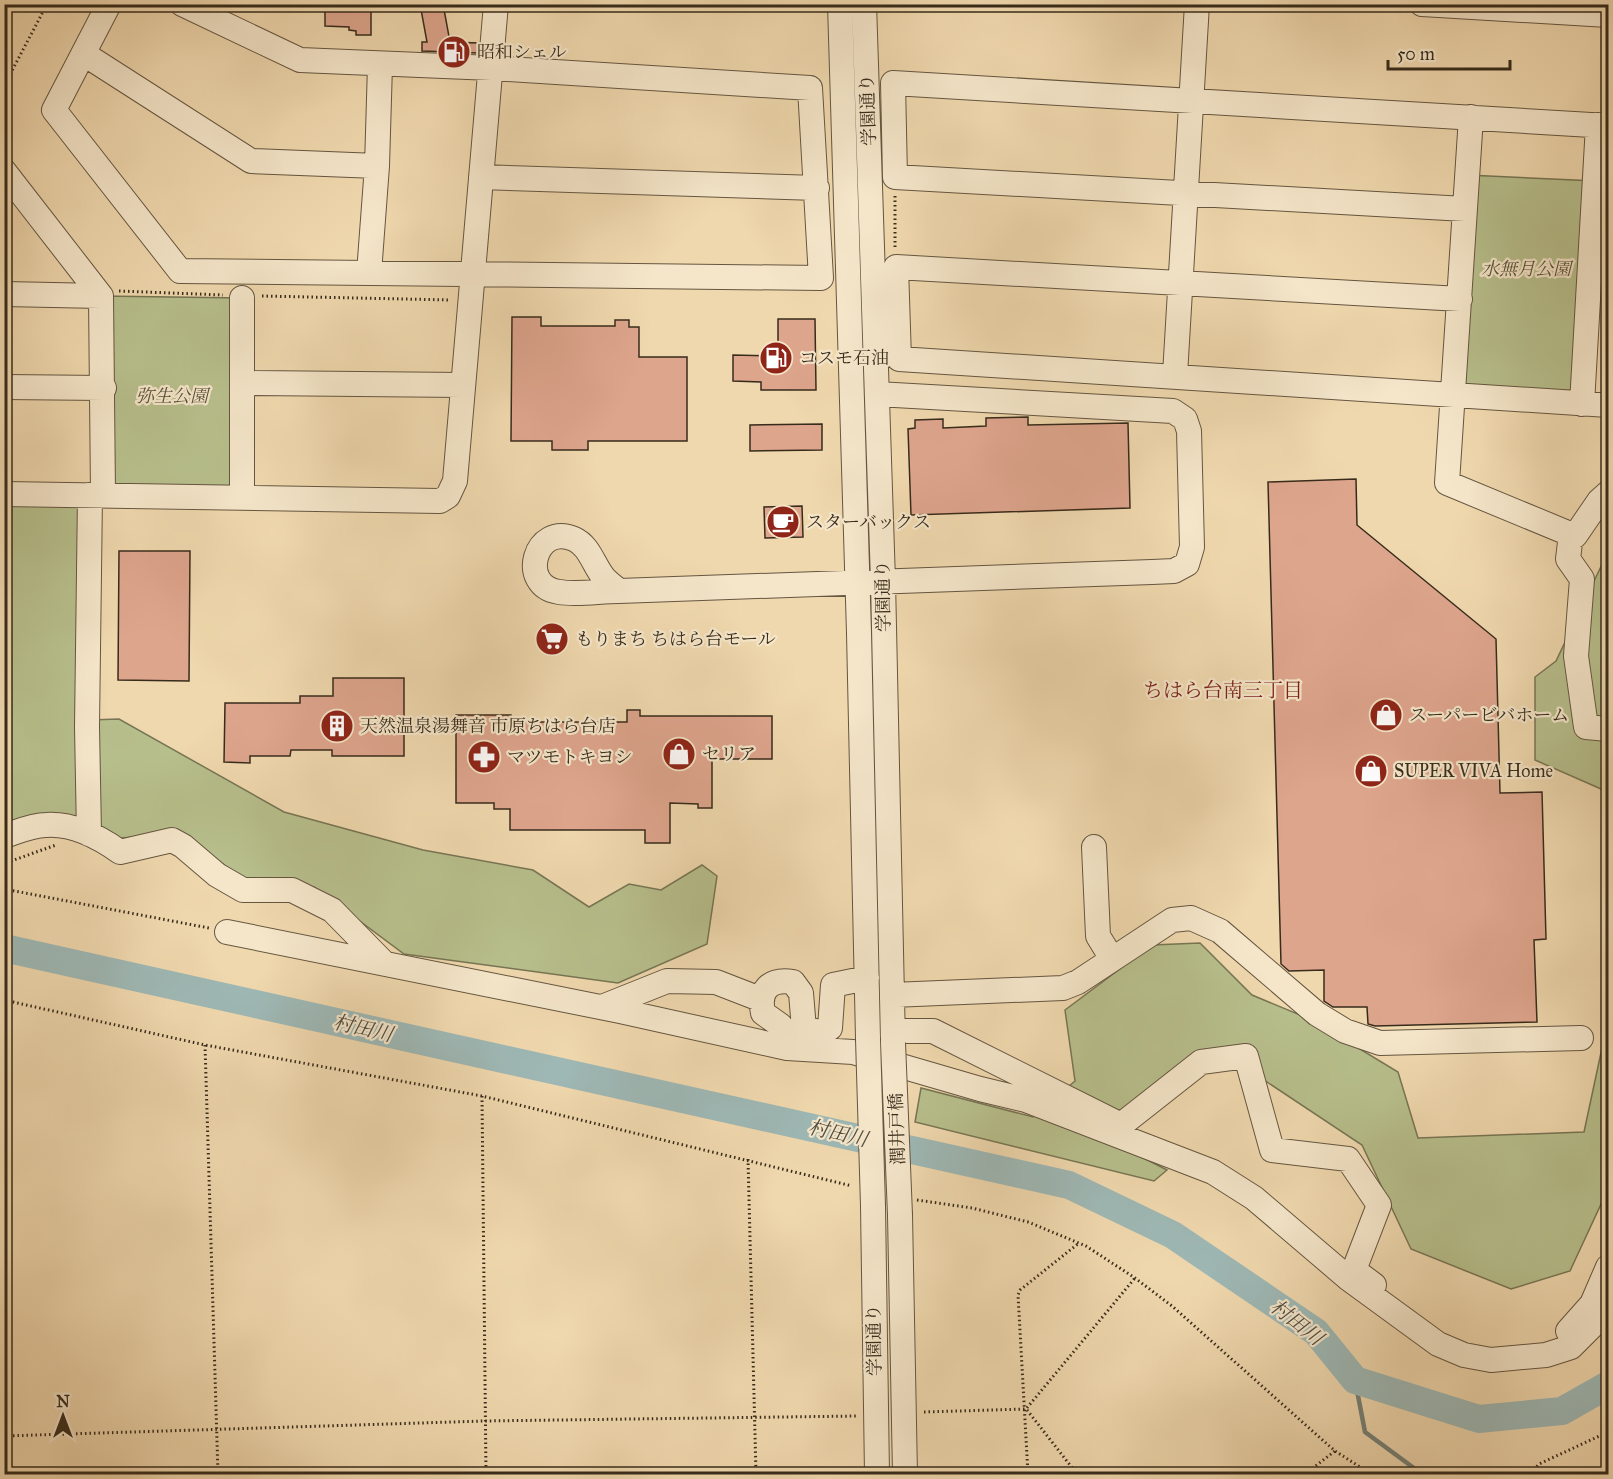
<svg xmlns="http://www.w3.org/2000/svg" width="1613" height="1479" font-family="'IM FELL Great Primer','Noto Serif JP',serif">
	<rect width="100%" height="100%" fill="#f0d8ae"/>
	<filter id="stains"><feTurbulence type="fractalNoise" baseFrequency=".00333" numOctaves="4"/><feColorMatrix values="0 0 0 0 .2 0 0 0 0 .09 0 0 0 0 .02 0 0 0 .5 -.17"/></filter>
	<radialGradient id="worn" r=".72"><stop offset=".6" stop-color="#630" stop-opacity="0"/><stop offset="1" stop-color="#630" stop-opacity=".3"/></radialGradient>
	<path fill="#b7bf8c" stroke="#777554" stroke-width="1.5" d="M1467,175L1596,181L1582,404L1455,395Z
		M101,296L242,298V497L103,495Z
		M5,494L90,495V720L119,719L284,812L423,850L533,870L589,907L629,884L661,890L702,865L717,876L707,944L618,983L404,954L314,887L244,879L181,834L121,838L90,829L5,836Z
		M1605,558L1608,560V792L1535,760V677L1556,661Z
		M1200,943L1252,995L1312,1020L1398,1072L1418,1138L1584,1132L1608,1020V1189L1570,1271L1511,1289L1411,1249L1362,1145L1264,1080L1250,1045L1189,1059L1118,1145L1167,1170L1154,1181L915,1122L921,1088L1033,1117L1075,1081L1065,1010L1152,945Z"/>
	<g fill="none" stroke-linecap="round" stroke-linejoin="round">
		<path stroke="#758077" stroke-width="4.5" d="M1355,1380L1365,1432L1422,1474"/>
		<path stroke="#9eb8b5" stroke-width="28" d="M4,948L1069,1185L1173,1235L1316,1332L1355,1380L1479,1419L1562,1411L1608,1385"/>
	</g>
	<path fill="#dea58d" stroke="#372b1b" stroke-width="1.5" d="M420,4H443L450,42L478,43L477,53L422,51V42H427Z
		M325,8L371,10V35H356V31L349,30V27L325,26Z
		M512,317H541V326H615V320H629V327H639V357H687V441H588V450H552V441H511Z
		M778,319H815L816,390H761V382L733,381V355L778,356Z
		M1028,417V425L1128,423L1130,508L911,515L908,429L915,428V420L943,419V428L986,426V418Z
		M822,424V450L750,451V425Z
		M1356,479L1357,525L1496,639L1500,793L1542,792L1546,939L1534,940L1537,1022L1375,1026L1368,1024L1367,1007H1333L1324,1001V970L1289,971L1281,964L1268,482Z
		M802,506L803,537L765,538L764,507Z
		M119,551H190L189,681L118,680Z
		M333,678H404V756H332V750H291L290,756H250V763L224,762L225,703H300V696H333Z
		M627,710H640V716H772V759H712V808H698V804L670,803V843H645V830H510V809H494V803H456V715H511V722H627Z"/>
	<g fill="none" stroke-linecap="round" stroke-linejoin="round">
		<g stroke="#655640" stroke-width="26">
			<path id="minor" d="M109,4L54,110L180,271L821,278L810,88L492,68L300,60L182,4
				M840,4L859,633L868,1039
				M864,4L883,581L893,1043
				M1422,4L1608,15
				M84,54L251,161L377,166
				M1471,117L1447,483L1575,536L1599,501L1608,493
				M4,171L101,296L103,495
				M481,177L817,188
				M1465,209L895,177L893,83L1608,126
				M369,273L377,166L380,65
				M4,294L101,296
				M242,298V497
				M1460,299L896,267L899,359L1608,405
				M1175,375L1197,4
				M242,383L463,385
				M4,387L104,388
				M1582,404L1598,125
				M4,494L440,501L448,496L455,481L496,4
				M1571,534L1568,559L1582,579L1576,656L1586,727L1608,729
				M619,591C614,587 609,583 605,579C594,567 590,546 574,539C535,522 517,586 559,592C578,595 600,591 619,591L1152,572L1174,571L1187,564L1192,547L1189,431L1185,419L1173,411L877,394
				M89,834L87,727L90,495
				M4,836C17,832 32,825 46,825C73,823 99,837 120,852L172,840L183,846L217,875L243,890H292L332,910L384,963
				M1094,847L1098,936L1112,959
				M227,932L620,1011L787,1048L853,1052L980,1089L1026,1100L1213,1172L1254,1198L1349,1279L1438,1344L1464,1355L1491,1360L1546,1355L1571,1347L1608,1310
				M892,995L1063,988L1078,982L1172,920L1191,918L1220,931L1317,1014L1345,1031L1380,1043L1581,1038
				M602,1007L667,981L716,982L760,999
				M893,1031H933L1121,1125L1201,1062L1246,1056L1272,1150L1348,1159L1379,1205L1354,1270L1374,1285
				M787,1048L790,1037L780,1025L763,1013C758,990 770,978 793,982L801,993L804,1029L822,1032L830,1028L833,985L867,978
				M873,1206L877,1474
				M900,1215L905,1474
				M1568,1331L1592,1304L1608,1267"/>
		</g>
		<path stroke="#372b1b" stroke-width="3" stroke-dasharray="1.5 3" stroke-linecap="butt" d="M4,86L47,4
			M895,196V247
			M119,291L223,295
			M262,296L451,300
			M4,867L11,861L56,845
			M4,889L209,928
			M4,1000L205,1045L482,1096L852,1186
			M205,1045L218,1474
			M482,1096L486,1474
			M748,1159L756,1474
			M917,1200L972,1208L1028,1222L1086,1246L1135,1278L1172,1306L1335,1451L1371,1474
			M1027,1410L1077,1474
			M924,1412L1026,1409L1135,1278
			M4,1436L484,1421L857,1416
			M1028,1474L1018,1295L1020,1290L1079,1243
			M1305,1474L1335,1451
			M1534,1474L1533,1471L1539,1464L1608,1432"/>
		<use href="#minor" stroke="#f5e6ca" stroke-width="24"/>
		<g stroke="#655640" stroke-width="26" stroke-linecap="butt">
			<path id="minor-bridge" d="M868,1039L873,1206
				M893,1043L900,1215"/>
		</g>
		<use href="#minor-bridge" stroke="#f5e6ca" stroke-width="24"/>
	</g>
	<defs>
		<g id="fuel-disc" transform="scale(1.725)"><circle r="9.5" fill="#8f2418" stroke="#f5e6ca"/><path d="M-5.5-6h7V0h2V4h1.3V-2.5L3-4.5l.8-.8L6-3V5H2.5V1h-1V6h-7ZM-4.2-4.7v3.2H.2V-4.7Z" fill="#fff"/></g>
		<g id="cafe-disc" transform="scale(1.725)"><circle r="9.5" fill="#8f2418" stroke="#f5e6ca"/><path d="M-5.5-4.5H6V0H3Q3 3.5 0 3.5H-2.5Q-5.5 3.5-5.5 0ZM3-3.2v2h1.7v-2ZM-6 4.5H4V6H-6Z" fill="#fff"/></g>
		<g id="supermarket-disc" transform="scale(1.725)"><circle r="9.5" fill="#8f2418" stroke="#f5e6ca"/><path d="M-6-5.5h2.5l.6 2H6L4.5 2H-2.5L-4.4-4H-6ZM-1.5 3.2a1.3 1.3 0 1 0 .1 0ZM3 3.2a1.3 1.3 0 1 0 .1 0Z" fill="#fff"/></g>
		<g id="shop-disc" transform="scale(1.725)"><circle r="9.5" fill="#8f2418" stroke="#f5e6ca"/><path d="M-5-2.5h2.3a2.7 3.5 0 0 1 5.4 0H5L5.5 6h-11ZM-1.5-2.5h3a1.5 2.3 0 0 0-3 0Z" fill="#fff"/></g>
		<g id="building-disc" transform="scale(1.725)"><circle r="9.5" fill="#8f2418" stroke="#f5e6ca"/><path d="M-4-6H4V6H1V3H-1V6H-4ZM-2.5-4.3h1.7v1.8h-1.7ZM.8-4.3h1.7v1.8H.8ZM-2.5-1h1.7V.8h-1.7ZM.8-1h1.7V.8H.8Z" fill="#fff"/></g>
		<g id="pharmacy-disc" transform="scale(1.725)"><circle r="9.5" fill="#8f2418" stroke="#f5e6ca"/><path d="M-2-6h4v4h4v4h-4v4h-4v-4h-4v-4h4Z" fill="#fff"/></g>
	</defs>
	<g fill-rule="evenodd">
		<use href="#fuel-disc" x="454" y="52"/>
		<use href="#fuel-disc" x="776" y="358"/>
		<use href="#cafe-disc" x="783" y="522"/>
		<use href="#supermarket-disc" x="552" y="639"/>
		<use href="#shop-disc" x="1386" y="715"/>
		<use href="#building-disc" x="337" y="726"/>
		<use href="#shop-disc" x="679" y="754"/>
		<use href="#pharmacy-disc" x="484" y="757"/>
		<use href="#shop-disc" x="1371" y="771"/>
	</g>
	<g text-anchor="middle" stroke-width="4.5" stroke-linejoin="round" paint-order="stroke">
		<g font-size="18" fill="#372b1b" stroke="#f5e6ca" text-anchor="start">
			<text x="477" y="58">昭和シェル</text>
			<text x="799" y="364">コスモ石油</text>
			<text x="806" y="528">スターバックス</text>
			<text x="575" y="645">もりまち ちはら台モール</text>
			<text x="1409" y="721">スーパービバホーム</text>
			<text x="360" y="732">天然温泉湯舞音 市原ちはら台店</text>
			<text x="702" y="760">セリア</text>
			<text x="507" y="763">マツモトキヨシ</text>
			<text x="1394" y="777">SUPER VIVA Home</text>
		</g>
		<g font-size="18" fill="#372b1b" stroke="#f5e6ca">
			<text transform="translate(868 110) rotate(-92)" y="6">学園通り</text>
			<text transform="translate(883 596) rotate(-91)" y="6">学園通り</text>
			<text transform="translate(897 1129) rotate(-92)" y="6">潤井戸橋</text>
			<text transform="translate(874 1340) rotate(-91)" y="6">学園通り</text>
		</g>
		<g font-size="18" font-style="italic" fill="#575037" stroke="#f5e6ca">
			<text x="1526" y="275">水無月公園</text>
			<text x="172" y="402">弥生公園</text>
		</g>
		<g font-size="20" fill="#7a1f14" stroke="#f5e6ca">
			<text x="1223" y="697">ちはら台南三丁目</text>
		</g>
		<g font-size="20" font-style="italic" fill="#514e42" stroke="#f5e6ca">
			<text transform="translate(363 1028) rotate(13)" y="7">村田川</text>
			<text transform="translate(838 1133) rotate(13)" y="7">村田川</text>
			<text transform="translate(1297 1322) rotate(38)" y="7">村田川</text>
		</g>
	</g>
	<rect width="1613" height="1479" fill="none" stroke="#f0d8ae" stroke-width="24"/>
	<rect x="6" y="6" width="1601" height="1467" fill="none" stroke="#372b1b" stroke-width="3"/>
	<rect x="12" y="12" width="1589" height="1455" fill="none" stroke="#372b1b" stroke-width="1.5"/>
	<g transform="translate(63 1416)" stroke="#f5e6ca" stroke-width="4.5" paint-order="stroke">
	<path d="M0-4.5L10 22L0 15L-10 22Z" fill="#372b1b"/>
	<text y="-9" font-size="16" font-weight="bold" text-anchor="middle" fill="#372b1b">N</text>
	</g>
	<path d="M1388 60v9h122v-9" fill="none" stroke="#372b1b" stroke-width="3"/>
	<text x="1397" y="60" font-size="18" fill="#372b1b" stroke="#f5e6ca" stroke-width="4.5" paint-order="stroke">50 m</text>
	<rect width="100%" height="100%" filter="url(#stains)"/>
	<rect width="100%" height="100%" fill="url(#worn)"/>
</svg>
